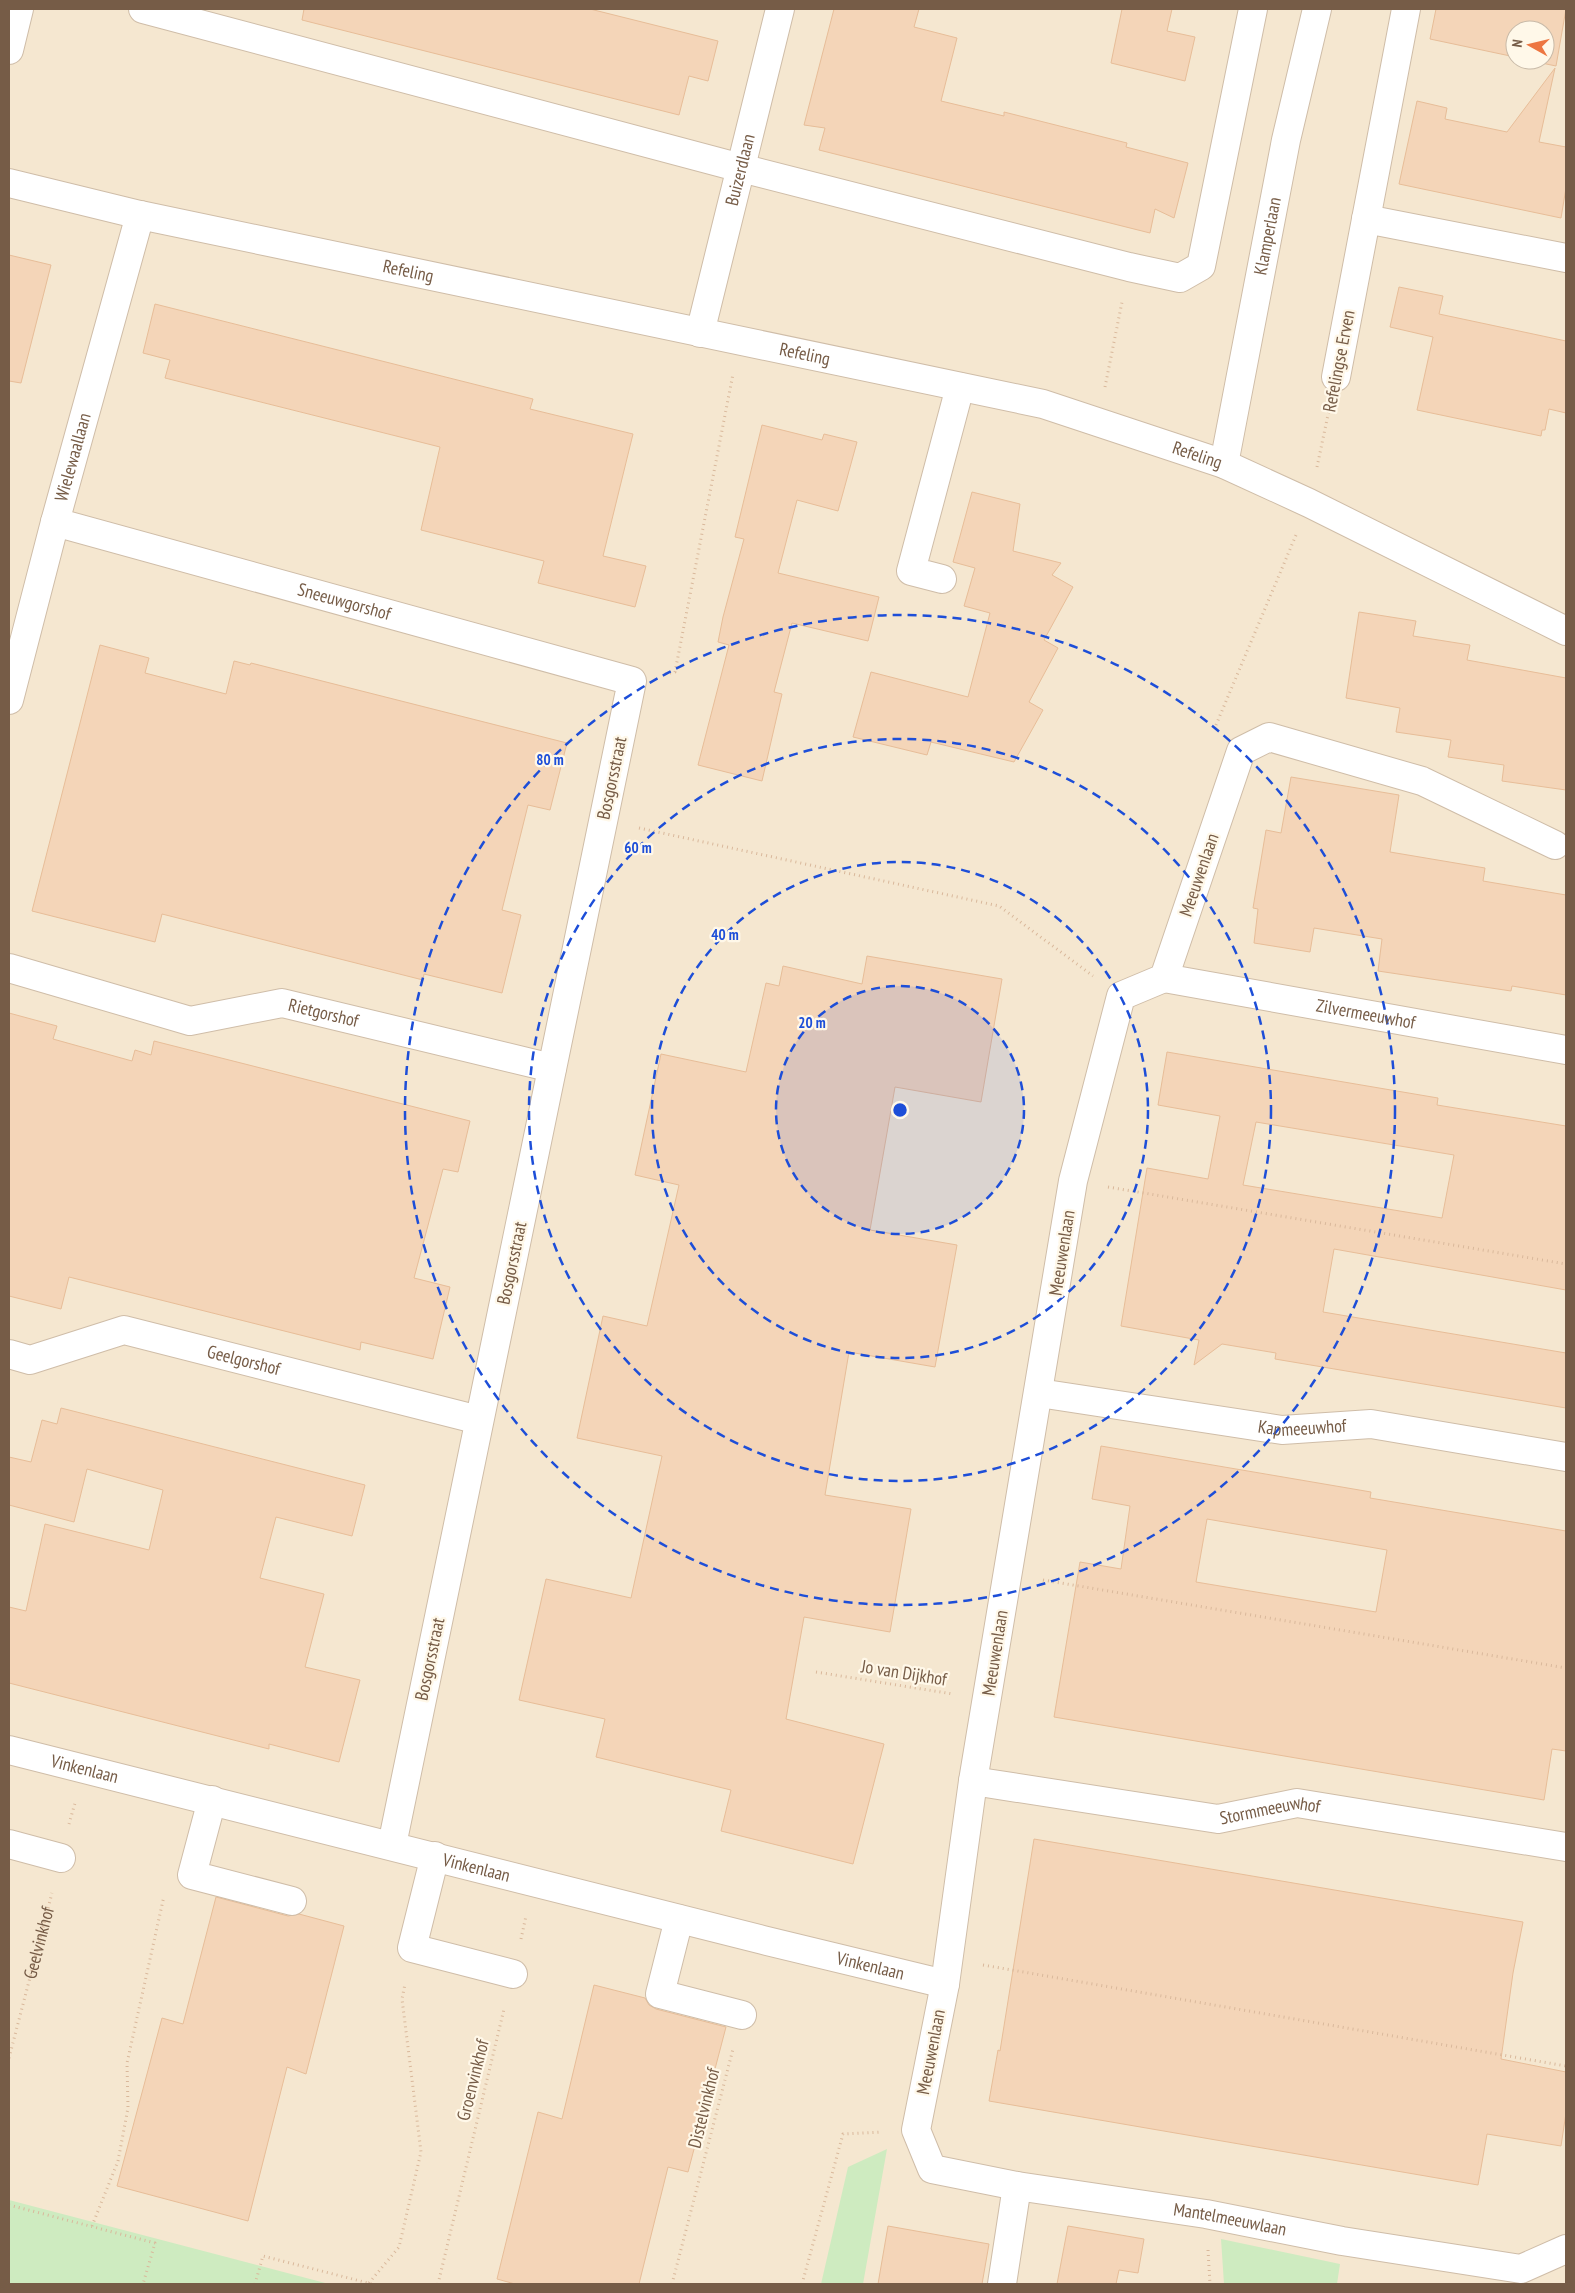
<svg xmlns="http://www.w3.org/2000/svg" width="1575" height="2293" font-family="'PT Sans Narrow',sans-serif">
	<rect width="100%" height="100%" fill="#fdf5e2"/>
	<path fill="#f5e7d0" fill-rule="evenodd" d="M9,9H1566V2284H9ZM1515,30H1545V60H1515Z"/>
	<path fill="#ceebc0" d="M887,2149L863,2284H821L848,2167Z
		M9,2200L329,2284H9Z
		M1221,2239L1340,2264L1337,2284H1224Z"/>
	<path fill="#f4d5b8" stroke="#e7bd98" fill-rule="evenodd" d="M304,9H590L718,41L708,81L689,76L679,115L302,20Z
		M834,9H919L914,27L957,38L941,101L1004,116V112L1127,143L1126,147L1188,163L1174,218L1155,209L1150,233L819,150L825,128L804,125Z
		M1122,9H1172L1167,31L1195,37L1185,81L1111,63Z
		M1436,9H1566L1556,66L1527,60H1545V30H1515V57L1430,39Z
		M1555,68L1539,142L1566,147V188L1561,218L1399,184L1417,101L1447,108L1445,119L1507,132Z
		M9,255L51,265L21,383L9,381Z
		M1399,287L1443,296L1439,314L1566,341V413L1549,409L1545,430H1542L1541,436L1417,410L1433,337L1390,327Z
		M155,304L533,399L530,409L633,434L603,556L646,566L635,607L538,583L544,561L421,530L440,447L165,378L170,360L143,353Z
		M762,425L822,440L824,434L857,442L838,511L797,500L778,573L879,597L868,641L792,623L774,692L782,694L762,781L698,765L729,645L718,642L723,617L744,539L735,537Z
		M972,492L1020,504L1013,551L1061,563L1052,575L1073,587L1044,640L1058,648L1029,702L1043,710L1014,762L931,742L927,755L853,737L871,672L968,697L990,613L964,606L975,568L953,562Z
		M1359,612L1416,621L1413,636L1470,645L1467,660L1566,678V790L1502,781L1504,765L1448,757L1451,740L1396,732L1400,708L1346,698Z
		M100,645L149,658L145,673L226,694L234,661L250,665L251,663L567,743L550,810L528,805L502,910L521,915L502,993L424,974L423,980L162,914L155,942L32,911Z
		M1291,777L1399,795L1390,852L1485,868L1483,881L1566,895V995L1512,986L1511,991L1378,971L1382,939L1314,928L1310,952L1254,943L1258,909L1253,908L1266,830L1281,833Z
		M867,956L1002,979L981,1102L895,1087L870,1230L957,1245L935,1367L849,1352L825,1495L911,1509L890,1632L804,1617L786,1719L884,1744L853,1864L721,1831L731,1790L596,1757L605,1719L519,1700L546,1579L631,1598L662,1456L577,1438L603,1316L647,1326L679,1185L635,1175L661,1054L746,1072L766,983L779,986L783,966L862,984Z
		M9,1013L57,1026L53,1039L132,1061L135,1050L151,1055L154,1041L470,1121L458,1172L443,1169L414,1278L450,1287L433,1359L361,1342L360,1350L69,1277L61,1309L9,1296Z
		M1167,1052L1438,1098L1437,1105L1566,1126V1290L1334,1249L1323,1312L1566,1353V1408L1275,1359L1276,1353L1222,1344L1194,1365L1199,1340L1121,1326L1147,1168L1208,1179L1220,1116L1158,1105ZM1256,1122L1454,1155L1442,1218L1243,1185Z
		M61,1408L365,1485L352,1536L276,1517L260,1578L324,1594L305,1667L360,1680L339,1762L269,1744V1749L9,1683V1607L26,1611L45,1524L149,1550L163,1490L87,1469L74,1522L9,1505V1457L31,1462L42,1420L57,1424Z
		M1101,1446L1371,1492L1370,1498L1566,1531V1751L1552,1749L1544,1800L1054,1717L1080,1562L1121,1569L1130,1506L1092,1499ZM1207,1519L1387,1550L1376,1612L1196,1582Z
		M1034,1839L1523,1922L1513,1973L1501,2059L1566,2072V2113L1561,2146L1487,2134L1478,2185L989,2101L998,2050L1000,2051Z
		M216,1897L288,1916L299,1914L344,1926L306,2074L287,2067L248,2221L117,2186L162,2018L183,2024Z
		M594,1985L645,1998L649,2005L656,2009L726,2027L688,2172L668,2167L639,2284H515L497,2279L538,2112L562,2119Z
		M888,2226L989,2244L982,2284H878Z
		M1068,2226L1144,2239L1138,2273L1119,2270L1116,2284H1057Z"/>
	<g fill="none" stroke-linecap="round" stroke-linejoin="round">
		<g stroke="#cfbda8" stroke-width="30">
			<g id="minor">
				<path d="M143,9L741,168L1129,267L1180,278L1201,266L1253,9"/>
				<path d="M9,50L19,9"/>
				<path id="s2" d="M9,183L140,215L1043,404L1224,464L1309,503L1566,631"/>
				<path d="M1366,219L1566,258"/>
				<path id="s3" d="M700,333L780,9"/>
				<path d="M1336,377L1406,9"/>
				<path id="s4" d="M1224,464L1286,140L1317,9"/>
				<path id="s5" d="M55,522L632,681L392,1845"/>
				<path d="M942,579L911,571L960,387"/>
				<path id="s6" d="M9,700L55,522L140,215"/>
				<path id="s7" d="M1555,845L1422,781L1269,737L1241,751L1164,978L1121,996L1073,1181L973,1781L945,1984L916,2130L932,2169L1017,2186L1206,2214L1342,2241L1521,2269L1566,2249"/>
				<path id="s8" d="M9,968L190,1021L282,1003L552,1068"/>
				<path id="s9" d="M1164,978L1566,1050"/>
				<path id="s10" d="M9,1354L30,1360L124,1330L479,1420"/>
				<path id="s11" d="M1039,1393L1282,1430L1371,1424L1566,1457"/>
				<path id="s12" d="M9,1750L763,1940L945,1984"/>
				<path id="s13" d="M973,1781L1218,1819L1297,1803L1566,1847"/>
				<path d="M212,1800L192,1875L292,1901"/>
				<path d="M9,1844L61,1858"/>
				<path d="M435,1856L412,1948L513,1974"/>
				<path d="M679,1919L660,1994L742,2015"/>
				<path d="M1002,2284L1017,2186"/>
			</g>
		</g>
		<g stroke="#d9b89b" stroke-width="3" stroke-dasharray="1 4" stroke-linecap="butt">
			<path d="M1105,387L1122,302"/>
			<path d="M1317,467L1329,410"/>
			<path d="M665,674L675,672L733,374"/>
			<path d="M1216,725L1296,535"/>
			<path d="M639,828L999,906L1093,976"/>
			<path d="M1108,1187L1566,1264"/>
			<path d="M1043,1580L1566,1668"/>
			<path d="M816,1672L953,1694"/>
			<path d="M69,1824L75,1803"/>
			<path d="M521,1939L526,1916"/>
			<path d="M983,1965L1566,2066"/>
			<path id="s1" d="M9,2058L52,1893"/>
			<path d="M9,2205L155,2243L143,2284"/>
			<path d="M92,2226L118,2161L128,2108L127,2063L164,1896"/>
			<path d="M1208,2250L1210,2284"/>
			<path d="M369,2283L399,2247L421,2152L402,1999L405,1984"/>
			<path d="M255,2284L263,2256L372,2284"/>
			<path d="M438,2284L504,2009"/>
			<path d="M672,2284L733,2049"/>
			<path d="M802,2284L843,2134L881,2132"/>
		</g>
		<use href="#minor" stroke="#fff" stroke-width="28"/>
	</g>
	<circle cx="900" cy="1110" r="124" fill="#1d4ed8" fill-opacity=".12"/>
	<g fill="none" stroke="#1d4ed8" stroke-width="2.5" stroke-dasharray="9 6">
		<circle cx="900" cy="1110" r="124"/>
		<circle cx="900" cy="1110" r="248"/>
		<circle cx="900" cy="1110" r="371"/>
		<circle cx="900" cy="1110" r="495"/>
	</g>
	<g text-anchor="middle" stroke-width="4.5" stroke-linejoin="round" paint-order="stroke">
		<g font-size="18" fill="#765c47" stroke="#fff8e9">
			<text dy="6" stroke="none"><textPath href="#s3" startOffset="168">Buizerdlaan</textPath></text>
			<text dy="6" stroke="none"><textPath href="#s4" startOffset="232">Klamperlaan</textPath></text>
			<text dy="6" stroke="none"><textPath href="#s2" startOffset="409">Refeling</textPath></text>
			<text dy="6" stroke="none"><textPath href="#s2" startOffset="814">Refeling</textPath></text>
			<text transform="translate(1339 361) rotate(-79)" y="6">Refelingse Erven</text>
			<text dy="6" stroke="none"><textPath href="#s2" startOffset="1220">Refeling</textPath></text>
			<text dy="6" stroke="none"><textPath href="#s6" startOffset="251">Wielewaallaan</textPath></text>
			<text dy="6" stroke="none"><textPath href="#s5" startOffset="300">Sneeuwgorshof</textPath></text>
			<text transform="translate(612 778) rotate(-78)" y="6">Bosgorsstraat</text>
			<text transform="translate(1199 875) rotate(-71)" y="6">Meeuwenlaan</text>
			<text dy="6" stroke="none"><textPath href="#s8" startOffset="325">Rietgorshof</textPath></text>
			<text dy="6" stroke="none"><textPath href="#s9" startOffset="205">Zilvermeeuwhof</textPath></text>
			<text transform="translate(1062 1253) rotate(-81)" y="6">Meeuwenlaan</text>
			<text transform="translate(512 1263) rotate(-78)" y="6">Bosgorsstraat</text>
			<text dy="6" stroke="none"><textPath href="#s10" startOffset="244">Geelgorshof</textPath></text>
			<text dy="6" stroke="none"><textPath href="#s11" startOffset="266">Kapmeeuwhof</textPath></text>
			<text transform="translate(995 1653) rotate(-81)" y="6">Meeuwenlaan</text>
			<text transform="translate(430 1659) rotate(-78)" y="6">Bosgorsstraat</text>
			<text transform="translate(904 1673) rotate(9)" y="6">Jo van Dijkhof</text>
			<text dy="6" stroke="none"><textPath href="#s12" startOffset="78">Vinkenlaan</textPath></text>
			<text dy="6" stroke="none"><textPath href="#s13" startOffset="301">Stormmeeuwhof</textPath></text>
			<text dy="6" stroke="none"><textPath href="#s12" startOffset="482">Vinkenlaan</textPath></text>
			<text dy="6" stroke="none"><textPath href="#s1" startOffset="119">Geelvinkhof</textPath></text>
			<text dy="6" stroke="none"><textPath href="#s12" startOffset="888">Vinkenlaan</textPath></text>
			<text transform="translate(931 2052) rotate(-79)" y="6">Meeuwenlaan</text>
			<text transform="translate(473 2080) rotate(-76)" y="6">Groenvinkhof</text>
			<text transform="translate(704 2108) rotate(-76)" y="6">Distelvinkhof</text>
			<text dy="6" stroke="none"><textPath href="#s7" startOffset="2122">Mantelmeeuwlaan</textPath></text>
		</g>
	</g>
	<circle cx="900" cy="1110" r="8" fill="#1d4ed8" stroke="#fff8e9" stroke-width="2.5"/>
	<g font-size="15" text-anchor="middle" font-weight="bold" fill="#1d4ed8" stroke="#fff8e9" stroke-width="4.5" stroke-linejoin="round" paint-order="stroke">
		<text x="550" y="765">80 m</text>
		<text x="638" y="853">60 m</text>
		<text x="725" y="940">40 m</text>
		<text x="812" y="1028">20 m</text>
	</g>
	<rect width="1575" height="2293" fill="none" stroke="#765c47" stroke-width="20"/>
	<g transform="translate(1530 45) rotate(278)"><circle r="24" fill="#fff8e9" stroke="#c8baa8"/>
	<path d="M0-4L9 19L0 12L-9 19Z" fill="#ed7641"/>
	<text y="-8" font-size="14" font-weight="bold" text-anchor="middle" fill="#765c47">N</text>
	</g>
</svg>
